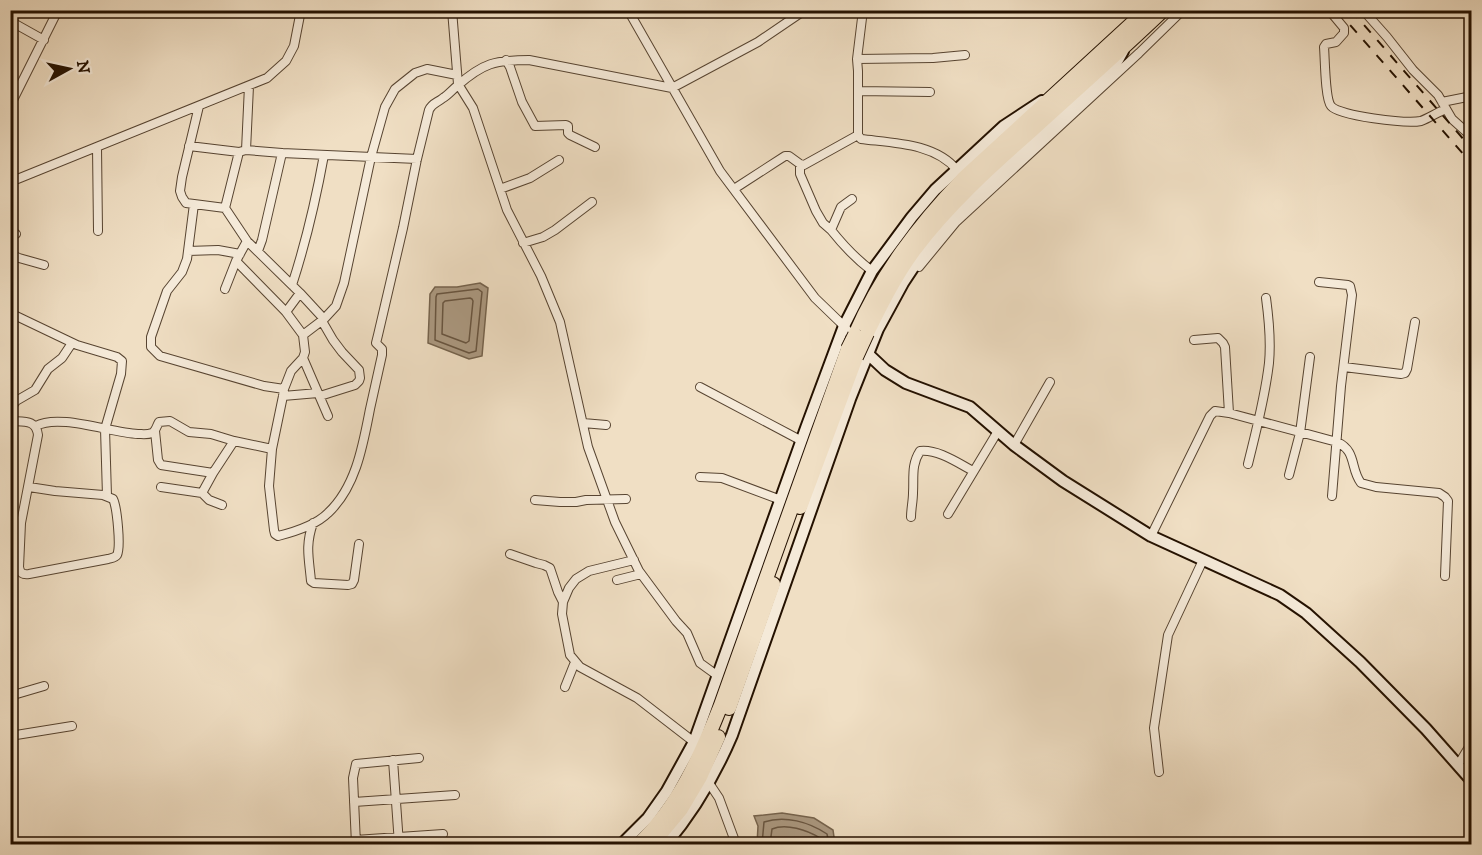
<svg xmlns="http://www.w3.org/2000/svg" width="1482" height="855" font-family="'IM FELL DW Pica',serif">
	<rect width="100%" height="100%" fill="#f0dfc4"/>
	<filter id="stains"><feTurbulence type="fractalNoise" baseFrequency=".00333" numOctaves="4"/><feColorMatrix values="0 0 0 0 .2 0 0 0 0 .09 0 0 0 0 .02 0 0 0 .5 -.17"/></filter>
	<radialGradient id="worn" r=".72"><stop offset=".6" stop-color="#630" stop-opacity="0"/><stop offset="1" stop-color="#630" stop-opacity=".3"/></radialGradient>
	<path fill="#ab9981" stroke="#75634d" stroke-width="1.5" d="M480,283L488,288L482,356L469,359L428,343L430,294L435,287H457Z
		M782,813L814,818L833,830L835,844H757L758,826L754,816Z"/>
	<g fill="none" stroke-linecap="round" stroke-linejoin="round">
		<path stroke="#685540" stroke-width="1.5" d="M478,289L482,292L476,351L469,353L435,340L436,297L437,294Z
			M470,298L472,299L473,301L469,341L466,343L442,334L443,303L445,301Z
			M762,844L764,822C785,815 809,822 827,834L829,844
			M770,844L772,829C786,823 807,830 820,838L821,844"/>
		<g stroke="#574431" stroke-width="10">
			<path id="street" d="M452,10L458,84L473,108L507,210L541,276L560,322L588,447L615,522L639,571L676,621L687,633L700,663L718,676
				M628,10L720,171L815,298L844,326L855,339
				M1329,10L1344,28V33L1336,42L1326,44L1324,47C1325,58 1325,99 1331,106C1339,116 1407,124 1421,121C1429,118 1438,112 1446,109
				M1363,10L1387,37L1413,70L1438,95L1452,119L1472,137
				M10,21L44,40
				M857,59L933,58L965,55
				M506,60L510,67L522,102L535,126L566,125L568,126V133L570,135L595,147
				M858,91L930,92
				M1442,102L1472,96
				M10,106L58,10
				M199,106L182,177L180,191L182,197L186,203L194,204L187,259L182,272L167,291L151,337V347L160,356L264,386L284,389L291,371L303,358L305,352L303,335L286,312L300,293L247,241L225,208
				M858,135V71L857,59L863,10
				M858,135L861,139C893,143 935,143 957,170
				M189,146L239,152L246,150L282,153L262,240L258,251
				M97,147L98,231
				M246,150L249,86
				M282,153L417,159
				M800,164V174L816,211L823,223L831,230
				M10,182L267,78L286,61L294,46L301,10
				M500,189L530,178L559,160
				M734,189L785,156H789L800,164L804,165L858,135
				M852,199L841,207L831,230C843,245 856,259 872,271
				M194,204L225,208L239,152
				M10,231L16,234
				M523,243L543,237L555,230L592,202
				M188,251L218,250L240,254
				M10,254L19,258L44,265
				M236,261L286,312
				M919,267L956,222L1139,53L1183,10
				M1319,282L1348,285L1350,286L1352,295L1341,386L1332,496
				M292,285C306,242 316,199 324,155
				M225,289L236,261L247,241
				M300,293L324,319
				M10,313L77,345L117,357L122,361L121,374L105,429L107,496
				M303,335L324,319L336,306L344,283L371,157L385,107L395,89L415,73L427,69L457,75
				M303,358L328,416
				M1344,367L1401,374L1405,373L1407,369L1415,322
				M700,387L802,441
				M284,389L283,396L272,449L269,486L274,530L275,534L278,536C294,532 316,525 328,513C356,487 363,445 370,409C374,391 378,373 382,355V349L376,343L378,335L403,228L417,159L429,110C432,103 437,103 443,98C448,95 452,90 457,86C483,63 495,60 529,60L672,88L758,42L805,10
				M283,396L318,393
				M320,396L355,385L359,381L360,378L359,370L342,352L333,340L322,321
				M1229,413L1337,442C1357,451 1350,469 1361,483L1376,487L1439,493L1445,497L1448,501L1445,576
				M10,414L11,408L16,401L35,390L48,369L62,358L72,343
				M10,421C24,422 36,419 38,435L21,523L19,567C20,573 23,575 29,574L108,559C111,558 115,558 117,555C121,547 117,507 113,499L103,495L55,491L29,487
				M583,423L606,425
				M36,426C59,413 111,433 138,434C142,434 147,435 152,433C156,431 157,425 159,422L170,421L189,432L211,434L234,441
				M155,431L158,460L161,465L213,473
				M1014,445L1050,382
				M1248,464C1256,431 1265,398 1269,363C1271,342 1269,320 1266,298
				M1289,475L1300,433L1310,357
				M700,477L722,478L781,500
				M161,487L202,493
				M535,500L560,502H576L586,500L626,499
				M222,505L209,500L202,493L213,473L234,441L272,449
				M948,514L998,431
				M911,517C911,509 913,501 913,493C914,477 911,465 920,451C938,449 958,463 973,471
				M313,523C305,546 309,558 311,581L314,583L348,585L352,584L354,580L359,544
				M1151,536L1210,416L1215,411L1229,413L1225,347L1223,343L1218,338L1194,340
				M510,554L536,563L544,565L550,568L558,592L563,602
				M634,560L589,571L576,579L569,588L563,602L562,614L570,655L580,667L637,698L694,742
				M617,580L641,574
				M565,687L575,662
				M10,696L44,686
				M10,736L72,726
				M393,760L399,844
				M1458,765L1472,742
				M1159,772L1154,728L1168,635L1203,560
				M709,783L719,798L736,844
				M354,802L455,795
				M355,840L443,834
				M356,844L353,778L356,764L419,758"/>
		</g>
		<g stroke="#241100" stroke-width="14">
			<path id="secondary" d="M868,354L885,370L906,383L970,407L1014,445L1063,481L1151,536L1280,595L1306,613L1360,662L1426,729L1472,781
				M622,844L648,818L667,791L694,742L806,428L844,326L872,271L912,217L935,190L1004,126L1042,101
				M666,844C693,812 715,775 732,735L850,399L878,329L903,283L930,242L947,222L1007,165L1104,78L1113,69L1123,51"/>
		</g>
		<g stroke="#241100" stroke-width="16">
			<path id="highway" d="M867,333C881,304 895,276 914,250C948,205 990,167 1032,130C1076,90 1120,51 1163,10
				M855,335C881,275 918,226 963,179L1147,10
				M800,507L856,357
				M729,708L773,584
				M639,844C679,806 701,755 721,705L848,349
				M652,844L681,809L700,777L718,737"/>
		</g>
		<use href="#street" stroke="#f5ead9" stroke-width="8"/>
		<use href="#secondary" stroke="#f5ead9" stroke-width="10"/>
		<use href="#highway" stroke="#f0dfc4" stroke-width="14"/>
		<path stroke="#241100" stroke-width="2" stroke-dasharray="10 10" stroke-linecap="butt" d="M1337,10L1472,164
			M1351,10L1472,149"/>
		<g stroke="#241100" stroke-width="16" stroke-linecap="butt">
			<path id="highway-bridge" d="M848,349L855,335
				M856,357L867,333"/>
		</g>
		<use href="#highway-bridge" stroke="#f0dfc4" stroke-width="14"/>
	</g>
	<rect width="1482" height="855" fill="none" stroke="#f0dfc4" stroke-width="36"/>
	<rect x="12" y="12" width="1458" height="831" fill="none" stroke="#241100" stroke-width="3"/>
	<rect x="18" y="18" width="1446" height="819" fill="none" stroke="#241100" stroke-width="1.5"/>
	<g transform="translate(69 69) rotate(82)" stroke="#f5ead9" stroke-width="4.5" paint-order="stroke">
	<path d="M0-4.5L10 22L0 15L-10 22Z" fill="#241100"/>
	<text y="-9" font-size="16" font-weight="bold" text-anchor="middle" fill="#241100">N</text>
	</g>
	<rect width="100%" height="100%" filter="url(#stains)"/>
	<rect width="100%" height="100%" fill="url(#worn)"/>
</svg>
